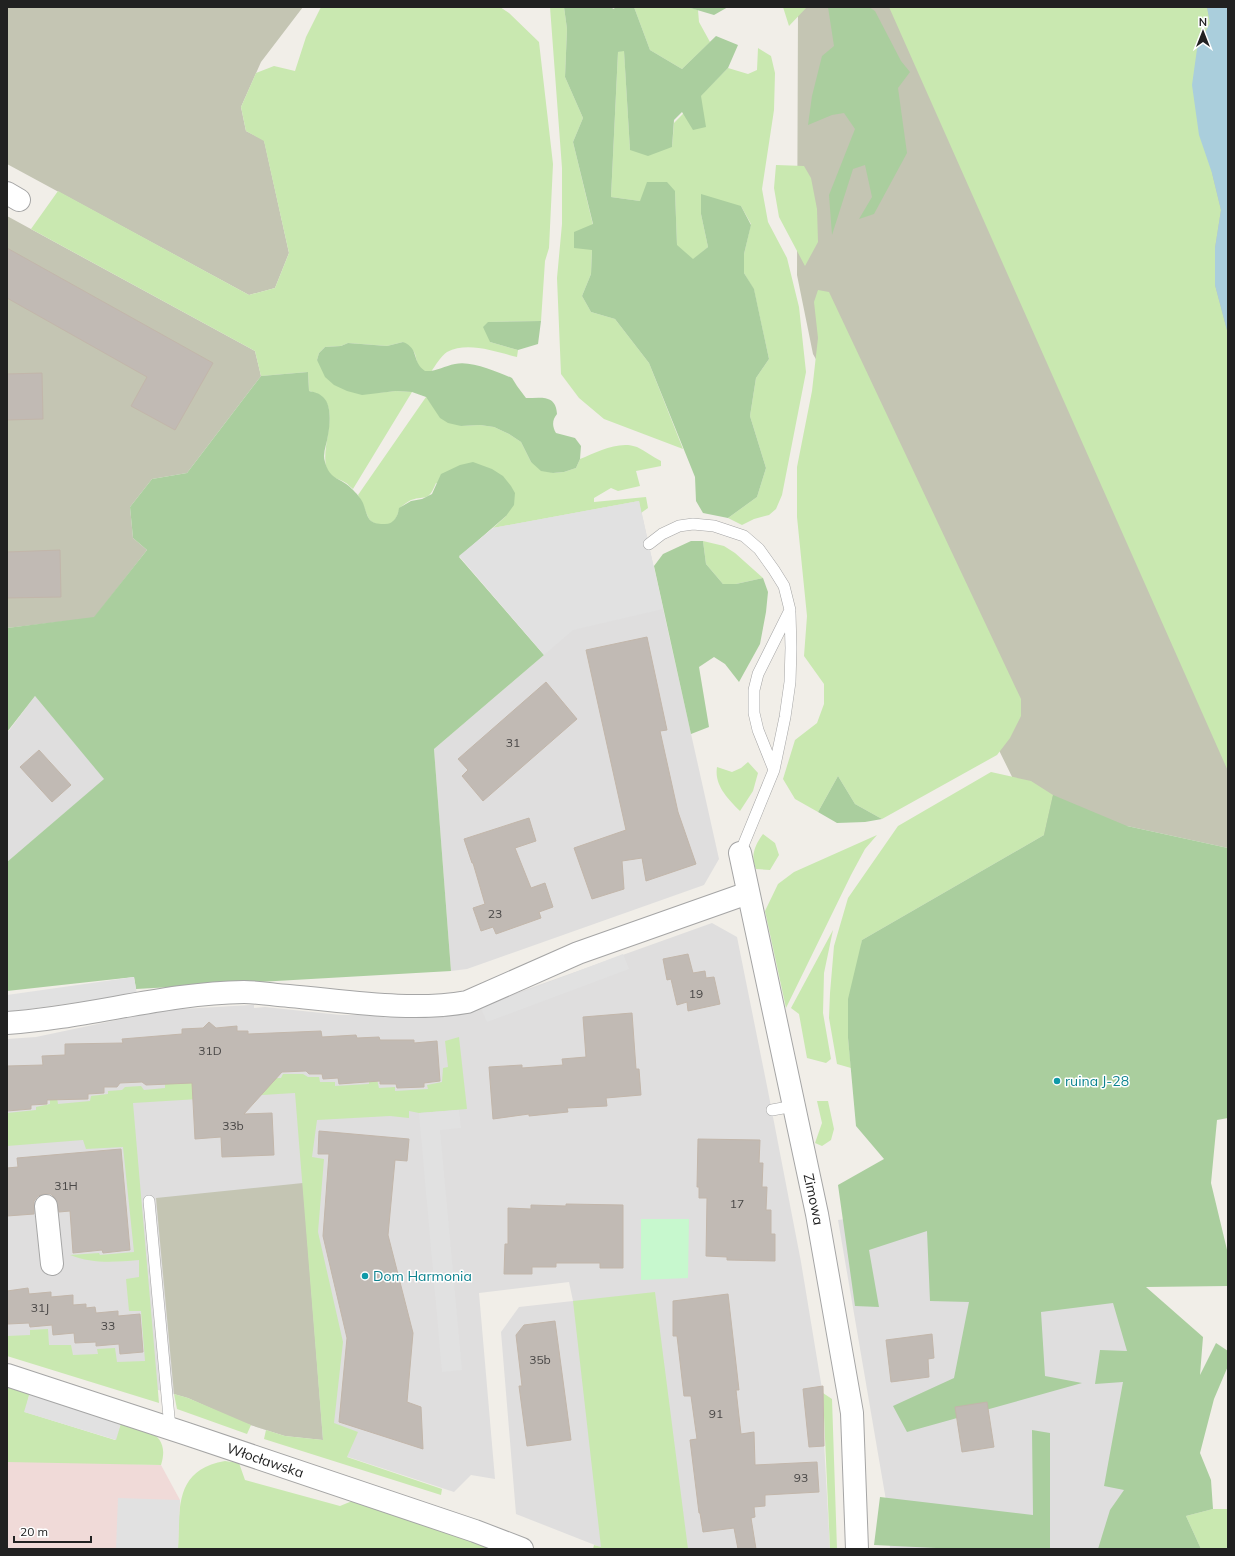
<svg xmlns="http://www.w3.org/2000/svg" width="1235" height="1556" font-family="Mulish,sans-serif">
	<rect width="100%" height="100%" fill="#f1eee8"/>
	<path fill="#dfdede" d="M639,501L719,859L704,885L467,969L451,971L434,749L544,655L493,528Z
		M35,696L105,779L7,862V733Z
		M712,923L737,937L768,1091L801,1262L824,1401V1443L830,1549H605L516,1514L501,1332L519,1307L573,1301L569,1282L479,1293L495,1479L471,1475L454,1492L324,1449L323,1440L285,1436L241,1422L188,1398L7,1349V1039L36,1037L164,1010L251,1005H254V1008L265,1007L341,1015H455Z
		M1066,1190L1095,1216L1143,1379L1121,1549H890L888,1512L838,1220Z"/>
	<path fill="#f0dad8" d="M7,1460L161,1465L180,1500L178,1549H7Z"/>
	<path fill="#c4c5b3" d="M7,7H303L261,62L241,107L246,131L264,140L289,253L275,288L249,295L7,164Z
		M798,7H1228V848L1127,826L1044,835L1021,795L990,732L862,441L813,354L797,275Z
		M7,216L255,351L261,376L187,473L152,479L130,507L133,538L147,550L94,618L7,628Z
		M303,1183L323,1440L285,1436L241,1422L188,1398L174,1394L156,1198Z"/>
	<path fill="#c9e8b0" d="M321,7H500L509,13L539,42L553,164L549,248L545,261L541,321L488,322L490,342L518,350L517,357C496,352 468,341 447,352C441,356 435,366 431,372C417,372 418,364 415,354C414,350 406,345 403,342L387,346L348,343L341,346L325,347L319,353L317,360L376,393L396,391L412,392L353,489C350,487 348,484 346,483C338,478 331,479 327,469C318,445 348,400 309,391L308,372L261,376L255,351L31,229L58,191L249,295L275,288L289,253L264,141L246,131L241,107L256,73L274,66L295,71L306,37Z
		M550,7H564L567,29L565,77L583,118L573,142L593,225L591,274L582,296L591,312L615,319L649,363L683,449L604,419L579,398L561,374L557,278L562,224V168Z
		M634,7H687L698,10L699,22L710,42L682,69L650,50Z
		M783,7H807L789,26Z
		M889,7H1207L1210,23L1197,49L1212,173L1221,210L1215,248V285L1228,334V771Z
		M758,48L771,56L775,73L774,110L762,189L768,222L787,258L799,307L806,372L782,495L776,509L769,515L754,519L742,525L728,518L757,497L766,468L750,416L756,378L769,359L754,290L744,273V254L751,224L741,206L701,214L708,247L693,260L677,246L675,191L640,201L611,197L618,52L624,50L630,150L672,147L674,123L728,68L748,74L757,70Z
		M776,165L804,166L811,178L817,209L818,242L805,266L779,217L774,188Z
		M818,290L829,292L1021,699V716L1010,738L997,755L882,819L855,804L838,776L818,812L795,799L783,779L795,740L817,723L824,704V684L804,656L807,616L797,517V467L812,391L818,338L814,302Z
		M426,397L432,405L461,426L480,425L494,427L509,434L521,442L531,462L553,473L564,472L576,468L580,459C597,452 619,440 637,447C645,451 653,457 661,461V466L636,471L640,486L618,491L611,488L594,498V502L646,497L648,508L641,513L639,501L493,528L506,516L436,483C428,502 427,495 411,500C407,502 403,505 400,508C398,513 397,518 393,522C386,527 374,525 369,519C365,511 363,503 358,495Z
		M703,541L724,546L735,553L763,578L736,584H723L706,564Z
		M748,762L758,773L753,791L740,811C728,799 714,785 717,767L732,772L741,768Z
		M991,772L1031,781L1053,795L1044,835L862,940L848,1038L851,1068L837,1064L829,1018L830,993L834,946L848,898L898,826Z
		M763,834L775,843L779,855L770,870L756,869C750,856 755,845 763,834Z
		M877,835L865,849L851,875L786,1008L765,911L778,884L794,872Z
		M833,930L824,973L823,1013L831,1059L826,1063L807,1058L799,1014L791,1008Z
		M459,1037L467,1109L419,1113L409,1111V1118L390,1116L317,1120L312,1157L324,1159L318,1232L343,1342L334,1423L358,1432L347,1457L442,1489L441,1495L264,1439L266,1430L285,1436L323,1440L295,1093L133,1103L159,1403L7,1356V1336L30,1335V1330L48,1329L49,1345H71L73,1355L98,1354L97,1349L115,1348L117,1362L145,1361L141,1311H129L126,1279L139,1277V1260C114,1262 93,1264 70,1255L99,1253L100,1255L134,1252L123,1147L86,1149L83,1140L7,1146V1113L36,1110V1107L50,1104V1099L57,1098L58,1104L90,1101L91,1096L108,1094V1091L122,1090L125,1087L141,1086L144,1090L165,1088V1075L249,1079L281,1078L283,1074H303L308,1077H319L320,1082H335V1086L369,1084V1080L377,1079L379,1088L395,1087V1091L428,1089L427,1085L442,1082L443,1068L448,1067L445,1041Z
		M817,1101H828L834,1129L831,1140L822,1146L815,1143L822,1123Z
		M655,1292L688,1549H593L594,1545L601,1547L573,1301Z
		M7,1386L30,1392L25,1412L115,1440L122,1420C145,1430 171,1433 161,1465L7,1462Z
		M823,1393L832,1399L837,1549H830Z
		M174,1394L188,1398L251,1425L247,1434L177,1409Z
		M225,1461L239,1463L245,1480L340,1506L357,1499L497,1549H178C180,1508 174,1470 225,1461Z
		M1213,1509H1228V1549H1201L1186,1516Z"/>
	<path fill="#aace9e" d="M564,7H610L614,9L615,7H634L650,50L682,69L716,36L738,45L728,68L701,96L706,127L693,130L682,112L674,120L672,147L648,156L630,150L624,51L618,52L611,197L640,201L647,182H667L675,191L677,245L693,259L708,247L701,214V194L741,206L751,225L744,254V273L754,289L769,359L756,378L750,416L766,468L757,497L728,518L703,513L696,501L695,477L649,363L615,319L591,312L582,296L591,274L592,250L574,248V232L593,224L573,142L583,118L565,77L567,29Z
		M687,7H728L714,15Z
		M828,7H869L875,11L901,61L910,72L898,88L907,153L874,214L859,219L872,197L865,165L853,169L832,235L829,195L855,129L844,113L832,115L808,125L812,96L822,56L834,46Z
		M541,321L538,344L518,350L490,342L483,327L488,322Z
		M403,342C420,349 411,361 425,371C436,372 444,366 455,364C471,360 497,372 512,378L517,386L526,398C541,398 556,394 557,414C552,420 552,426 556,433L575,438L581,446L580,459L576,468L564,472L553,473L541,471L531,462L521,442L509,434L494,427L480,425L461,426L448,423L440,418L426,397L412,392L396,391L362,395L347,391L334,385L325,377L317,360L319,353L325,347L341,346L348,343L387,346Z
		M308,372L309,391C314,392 319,393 323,397C332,405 330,425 328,435C327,444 322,453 325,462C330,481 341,477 352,489C356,493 361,498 363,503C365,508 367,517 370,520C374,524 380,524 385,524C394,524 398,516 399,508L411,501L422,499L432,494L441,474L460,465L473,462L492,469L503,476L511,486L515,493L514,505L506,516L459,557L544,655L434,749L451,971L136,989L134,977L7,991V862L104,779L35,696L7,732V628L94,617L147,550L133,538L130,507L152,479L187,473L261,376Z
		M691,541H703L706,564L723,584H736L763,578L768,592L766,612L760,644L739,682L725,664L714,657L699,667L709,727L691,734L654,566L663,554Z
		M838,776L855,804L882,819L865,822L837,823L818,812Z
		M1053,795L1127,826L1228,848V1118L1217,1120L1211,1183L1228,1254V1286L1146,1287L1203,1337L1200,1375L1216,1343L1228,1351V1366L1214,1399L1200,1453L1211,1480L1213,1509L1186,1516L1201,1549H1098L1110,1510L1124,1490L1104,1486L1123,1382L1095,1384L1100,1350L1127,1351L1113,1303L1041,1312L1045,1376L1082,1383L907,1432L893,1406L954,1378L969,1302L930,1301L927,1231L869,1250L879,1307L855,1306L838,1185L884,1159L856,1126L848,1038V999L862,940L1044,835Z
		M1032,1430L1050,1433V1549H957L874,1545L880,1497L1033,1515Z"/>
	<path fill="#c7f8ce" d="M641,1219H689L688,1278L641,1280Z"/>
	<path fill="#e1e1e1" d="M639,501L663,609L573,630L544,655L459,556L493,528Z
		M623,954L629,969L487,1022L481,1008Z
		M134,977L137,994L7,1012V995Z
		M459,1110L461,1128L440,1130L462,1370L442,1372L419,1113Z
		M30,1392L122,1420L116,1440L24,1412Z
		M118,1498L180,1500L178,1549H116Z"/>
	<path fill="#aacedc" d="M1207,7H1228V334L1215,285V248L1221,210L1212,173L1199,135L1192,85L1197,49L1210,23Z"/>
	<path fill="#c1bab4" stroke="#c2b6aa" d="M7,248L213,363L175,430L131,406L147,377L7,298Z
		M42,373L43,419L7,420V374Z
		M60,550L61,597L7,598V552Z
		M647,637L667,730L660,731L678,812L696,864L646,881L642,858L622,861L624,889L592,899L574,848L626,830L586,650Z
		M546,682L577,719L483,801L462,776L468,770L458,759Z
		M39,750L71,785L52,802L20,767Z
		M529,818L536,841L515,848L531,888L545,883L553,907L539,912L541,918L496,934L493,927L481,931L473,908L485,904L473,863H472L464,839Z
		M688,954L693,973L705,971L706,978L714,977L720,1004L688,1011L687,1002L677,1005L671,979L667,980L663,959Z
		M632,1013L636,1069H639L641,1095L606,1098L607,1106L567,1108L568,1112L529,1116V1114L493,1119L489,1067L522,1065V1068L563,1065L562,1059L586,1057L583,1017Z
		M209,1022L216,1028L237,1026V1031H248V1034L321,1031L322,1037L356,1035L357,1038L379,1037L380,1040H414V1043L437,1041L440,1081L424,1083V1087L397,1088L396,1084H380V1081L339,1084L338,1078L323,1079L322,1074H309L306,1071L282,1072L244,1114L272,1113L274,1155L222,1157L221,1137L195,1139L192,1083L146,1085L142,1082L120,1083L117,1087H104V1093L88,1094V1099L47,1100V1104L31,1105V1109L7,1111V1066L43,1065L42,1056L65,1055V1044L123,1043L122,1039L182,1034V1029L203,1028Z
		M319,1131L409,1139L407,1161L395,1160L388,1235L413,1333L407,1402L421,1407L423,1449L339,1422L347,1338L323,1236L329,1154H318Z
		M698,1139L760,1140L759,1163H763L762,1187H767L766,1210H771V1234H775V1261L727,1260V1257L706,1256L707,1198H699V1187H697Z
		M121,1149L130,1250L103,1253L102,1250L73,1253L70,1211L59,1212L56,1199L51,1194H44L38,1196L34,1201V1214L7,1216V1168L18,1167L17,1158Z
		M566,1204L623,1205V1268H600V1263H556V1267H532V1274H504L505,1244H508V1208L531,1209V1205L566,1206Z
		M28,1288L29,1294L51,1292V1297L73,1295V1305L86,1304V1308L95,1307L96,1313L118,1311V1316L140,1314L143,1352L120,1354L119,1344L96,1346V1342L75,1343L74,1333L53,1335L52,1325L30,1327L29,1323L8,1324L7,1291Z
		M728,1294L739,1390H736L741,1434L754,1432L755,1465L817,1462L819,1492L765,1495V1506L754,1507L755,1517L751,1518L756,1549H738L734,1528L703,1532L700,1513H699L690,1440L697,1439L691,1396H684L677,1336H673V1301Z
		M555,1321L571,1440L527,1446L519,1386H522L516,1335L524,1325Z
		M932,1334L934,1358L928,1359L929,1377L891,1382L886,1340Z
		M823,1386L824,1446L809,1447L803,1389Z
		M987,1402L994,1447L962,1452L955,1407Z"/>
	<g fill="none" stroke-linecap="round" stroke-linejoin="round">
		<g stroke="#a5a5a5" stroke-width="12">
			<path id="lane" d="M649,544L662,534L679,526L693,524L714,526L744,536L759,549L774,570L784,586L790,610L758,674L754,690V713L758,730L774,770
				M740,853L774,770L785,717L790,682L791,648L790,613
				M772,1110L794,1106
				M149,1201L170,1428"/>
		</g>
		<g stroke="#a5a5a5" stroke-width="24">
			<g id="street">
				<path d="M7,193L19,200"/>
				<path id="s1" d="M740,853L817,1214L852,1413L857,1549"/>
				<path d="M7,1023C87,1018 164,993 244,992C259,992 274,995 289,996C347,1001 410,1012 467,1002L578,953L748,893"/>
				<path d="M46,1206L52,1264"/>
				<path id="s2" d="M7,1375L187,1434L475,1531L522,1549"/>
			</g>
		</g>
		<use href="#lane" stroke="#fff" stroke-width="11"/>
		<use href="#street" stroke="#fff" stroke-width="22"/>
	</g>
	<g fill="#0f9aa8" stroke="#fff" stroke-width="1.5">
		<circle cx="1057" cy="1081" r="4"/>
		<circle cx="365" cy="1276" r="4"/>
	</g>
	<g text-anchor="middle" stroke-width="3" stroke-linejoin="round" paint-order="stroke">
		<g font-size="12" fill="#494746">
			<text x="513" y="747">31</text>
			<text x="495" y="918">23</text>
			<text x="696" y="998">19</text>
			<text x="210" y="1055">31D</text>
			<text x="233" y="1130">33b</text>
			<text x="66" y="1190">31H</text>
			<text x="737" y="1208">17</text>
			<text x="40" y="1312">31J</text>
			<text x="108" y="1330">33</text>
			<text x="540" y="1364">35b</text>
			<text x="716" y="1418">91</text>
			<text x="801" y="1482">93</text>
		</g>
		<g font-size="14" fill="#0d838f" stroke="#fff" text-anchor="start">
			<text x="1065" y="1086">ruina J-28</text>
			<text x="373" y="1281">Dom Harmonia</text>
		</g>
		<g font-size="14" fill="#212121" stroke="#fff">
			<text dy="5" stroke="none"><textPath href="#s1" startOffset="354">Zimowa</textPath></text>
			<text dy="5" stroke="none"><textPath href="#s2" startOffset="272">Włocławska</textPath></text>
		</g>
	</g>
	<rect width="1235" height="1556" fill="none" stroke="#212121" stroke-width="16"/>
	<g transform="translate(1203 32)" stroke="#ffffff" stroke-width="3" paint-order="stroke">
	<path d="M0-3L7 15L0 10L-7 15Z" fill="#212121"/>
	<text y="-6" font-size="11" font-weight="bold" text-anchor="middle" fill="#212121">N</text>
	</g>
	<path d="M14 1536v6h77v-6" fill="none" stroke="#212121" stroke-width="2"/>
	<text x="20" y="1536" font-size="12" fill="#212121" stroke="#ffffff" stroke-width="3" paint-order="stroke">20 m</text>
</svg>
